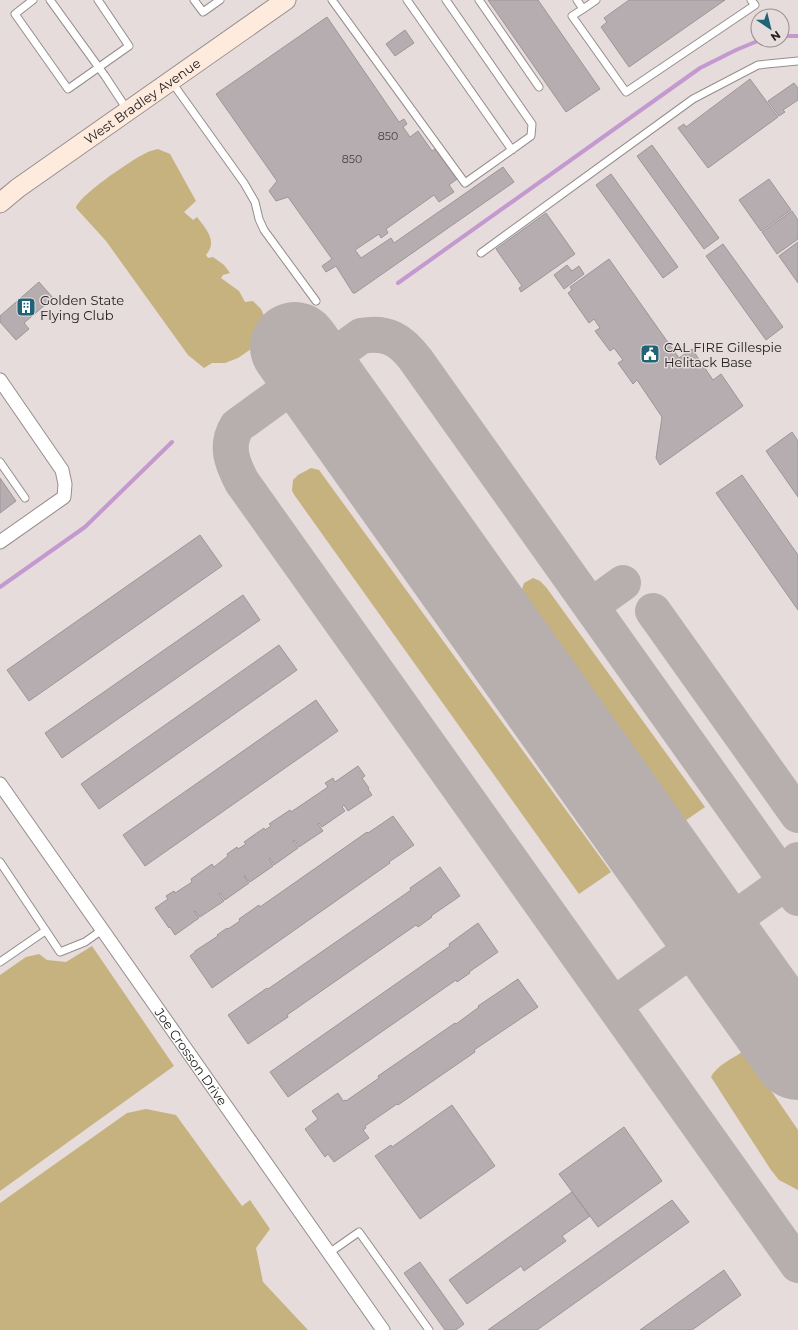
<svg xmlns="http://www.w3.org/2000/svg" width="798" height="1330" font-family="Montserrat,sans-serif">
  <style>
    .green { fill: #c6b27e }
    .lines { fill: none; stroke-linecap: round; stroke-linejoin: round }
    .stream { stroke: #c499cf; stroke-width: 4 }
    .taxiway { stroke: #b7afae; stroke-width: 36 }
    .runway { stroke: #b7afae; stroke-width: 90 }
    .building { fill: #b5adb0; stroke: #9d9699 }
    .lane-casing { stroke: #968e8d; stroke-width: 9 }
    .street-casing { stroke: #968e8d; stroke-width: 15 }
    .secondary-casing { stroke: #968e8d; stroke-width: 21 }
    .lane { stroke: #fff; stroke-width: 7 }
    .street { stroke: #fff; stroke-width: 13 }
    .secondary { stroke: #feebdd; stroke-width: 19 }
    .labels { text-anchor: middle; stroke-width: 3; stroke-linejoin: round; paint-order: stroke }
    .number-label { font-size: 11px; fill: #484445 }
    .street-label { font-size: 13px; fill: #242121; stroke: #e5dcdb }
    .poi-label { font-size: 13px; fill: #242121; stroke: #e5dcdb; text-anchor: start }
  </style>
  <rect width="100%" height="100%" fill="#e5dcdb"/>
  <path class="green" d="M158,149L170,154L196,201L184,212L193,220L197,217C206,229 218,241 206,255L208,258L213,257L224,265L230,273L223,275L221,278L239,291L245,302L253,301L261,309L269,327L274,333L238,358L225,363H212L204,368L188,355L106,241L76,208C78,196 133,159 146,153C149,151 154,150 158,149Z
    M311,468L319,470L611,872L579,894L295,496L292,491L293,480L298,475Z
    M533,578L540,581L546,587L705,807L682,823L526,600L522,589L524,583Z
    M92,946L174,1066L0,1191V975L26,957L39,954L47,960L66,962Z
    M742,1052L751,1061L798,1130V1190L779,1180L771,1170L711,1077C716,1066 732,1059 742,1052Z
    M146,1109L176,1115L242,1206L250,1200L270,1229L256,1248L263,1282L308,1330H0V1203L127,1113Z"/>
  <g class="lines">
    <path class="stream" d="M782,36H798
      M398,283L700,68L736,50L760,40
      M0,587L85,527L172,442"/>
    <path class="taxiway" d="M591,606L623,583
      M653,611L798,815
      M798,898L416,360C401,340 387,331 361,336L237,426C225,446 232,463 242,482L798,1265
      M614,1005L786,882L798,860"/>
    <path class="runway" d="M295,347L798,1055"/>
  </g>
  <path class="building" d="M488,0H538L600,89L566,112Z
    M629,0H725L629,67L601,27L607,22L604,18Z
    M327,17L399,122L404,119L407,124L403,127L410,137L418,131L432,151L435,149L457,179L449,185L454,192L439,202L434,195L386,229L388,233L381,238L379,234L355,250L361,258L391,238L394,243L503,167L514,182L355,293H353L336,266L326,272L322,266L332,259L288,197L276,201L269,191L277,181L216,94Z
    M405,30L414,43L395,56L386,44Z
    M750,79L778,117L708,168L678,128L684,124L686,127Z
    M794,83L798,88V100L783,110L785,112L779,116L768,101Z
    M652,145L719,238L704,249L637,156Z
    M611,174L678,267L663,278L596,185Z
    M769,179L791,210L761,231L739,200Z
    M792,211L798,220V239L777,254L762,232Z
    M546,213L575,254L521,292L519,288L522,286L496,249Z
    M798,242V283L779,256Z
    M723,244L783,327L766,340L706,256Z
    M609,259L679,358L692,349L713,380L721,374L743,406L660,465L656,458L662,417L637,380L633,384L618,363L623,360L614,348L610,351L595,331L600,328L594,319L589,323L568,293L572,290L570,287Z
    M567,265L572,271L579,266L584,274L564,289L554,275Z
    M39,282L53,298L24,323L29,329L16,340L0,322V316Z
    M792,432L798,441V497L766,451Z
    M742,475L798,555V610L716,493Z
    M0,478L16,501L0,513Z
    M200,535L222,566L29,701L7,670Z
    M243,595L260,620L62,758L45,733Z
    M279,645L297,670L99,809L81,784Z
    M316,700L338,731L145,866L123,835Z
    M358,766L365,776L362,778L369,788L368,789L372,795L348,811L344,805L342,807L345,811L322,827L319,823L318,824L323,831L299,847L294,840L293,841L298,848L274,865L270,858L269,859L273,866L250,882L245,876H244L249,883L225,900L220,893L219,894L224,901L200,917L195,911H194L199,918L175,935L170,927L169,928L155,908L168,899L166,896L174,891L175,893L192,882L191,879L212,864L214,867L228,856L227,854L237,847L238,849L246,844L244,842L264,828L265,830L271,826L269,824L290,810L291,812L328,787L325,783L333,778L335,782Z
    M393,816L414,845L389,862L390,863L212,988L190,956L195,952V951L218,936L217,935L227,928L228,929L240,921L239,919L259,905L260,907L367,832L368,833Z
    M440,867L460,896L431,916L432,917L418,927L416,925L287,1015L288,1017L248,1044L228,1015L267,988L268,989L411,890L410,888Z
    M478,923L498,952L469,972L470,973L457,982L456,980L288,1097L270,1072L450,946L449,944Z
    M518,979L538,1007L474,1050L475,1052L398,1105L397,1104L365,1126L366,1128L363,1130L369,1138L334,1162L328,1154L325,1157L305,1129L318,1119L312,1111L338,1093L343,1101L346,1100V1101L379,1078L378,1076L455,1023L456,1024L479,1007L478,1006Z
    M452,1105L495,1166L420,1219L375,1156L391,1145L392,1147Z
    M624,1127L662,1181L598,1227L559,1174Z
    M572,1192L590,1216L562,1236L566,1241L524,1271L521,1266L467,1304L449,1280Z
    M672,1200L689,1222L537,1330H488Z
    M420,1262L464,1324L456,1330H445L404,1273Z
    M724,1270L741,1295L692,1330H640Z"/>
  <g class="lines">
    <g class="lane-casing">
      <path id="lane" d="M33,0L15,14L68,89L129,46L98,0
        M50,0L105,76L128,111
        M194,0L203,12L220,0
        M332,0L465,183L531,136L532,124L446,0
        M407,0L512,150
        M479,0L539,87
        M577,0L583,9L596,0
        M583,9L572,16L626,92L755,5L751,0
        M171,81L244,183L255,202L259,219L264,230L316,301
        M481,253L693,99L758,65L798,61
        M0,462L25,498
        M0,862L60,952L85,942L102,930
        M0,962L45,931
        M329,1253L359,1232L429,1330"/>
    </g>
    <g class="street-casing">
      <g id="street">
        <path d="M0,380L62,470L65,484L64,497L0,542"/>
        <path id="s1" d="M0,784L383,1330"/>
      </g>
    </g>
    <g class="secondary-casing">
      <g id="secondary">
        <path id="s2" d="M0,203L18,188L286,0"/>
      </g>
    </g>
    <use href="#lane" class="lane"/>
    <use href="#street" class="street"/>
    <use href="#secondary" class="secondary"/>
  </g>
  <defs>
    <g id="building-square" transform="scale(1)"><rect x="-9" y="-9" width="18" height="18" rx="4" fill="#206276" stroke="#e5dcdb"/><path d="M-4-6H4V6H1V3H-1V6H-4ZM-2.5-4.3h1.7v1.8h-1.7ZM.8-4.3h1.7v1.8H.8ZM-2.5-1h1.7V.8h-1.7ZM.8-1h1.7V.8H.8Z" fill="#fff"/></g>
    <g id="civic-square" transform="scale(1)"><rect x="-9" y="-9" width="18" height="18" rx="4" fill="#206276" stroke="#e5dcdb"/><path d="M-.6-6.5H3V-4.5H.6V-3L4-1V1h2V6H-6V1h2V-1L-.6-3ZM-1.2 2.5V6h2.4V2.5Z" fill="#fff"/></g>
  </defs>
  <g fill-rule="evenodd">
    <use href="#building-square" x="26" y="307"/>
    <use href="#civic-square" x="650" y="354"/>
  </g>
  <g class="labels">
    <g class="number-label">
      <text x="388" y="140">850</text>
      <text x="352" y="163">850</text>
    </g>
    <g class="street-label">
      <text dy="5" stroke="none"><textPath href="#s2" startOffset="175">West Bradley Avenue</textPath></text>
      <text dy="5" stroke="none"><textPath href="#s1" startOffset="333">Joe Crosson Drive</textPath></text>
    </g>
    <g class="poi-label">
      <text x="40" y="305">Golden State<tspan x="40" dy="15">Flying Club</tspan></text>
      <text x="664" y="352">CAL FIRE Gillespie<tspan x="664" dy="15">Helitack Base</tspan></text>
    </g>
  </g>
  <g transform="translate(770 28) rotate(145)"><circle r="19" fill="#e5dcdb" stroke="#989191"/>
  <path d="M0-3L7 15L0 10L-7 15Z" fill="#206276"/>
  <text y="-6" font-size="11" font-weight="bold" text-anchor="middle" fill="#242121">N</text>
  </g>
</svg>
